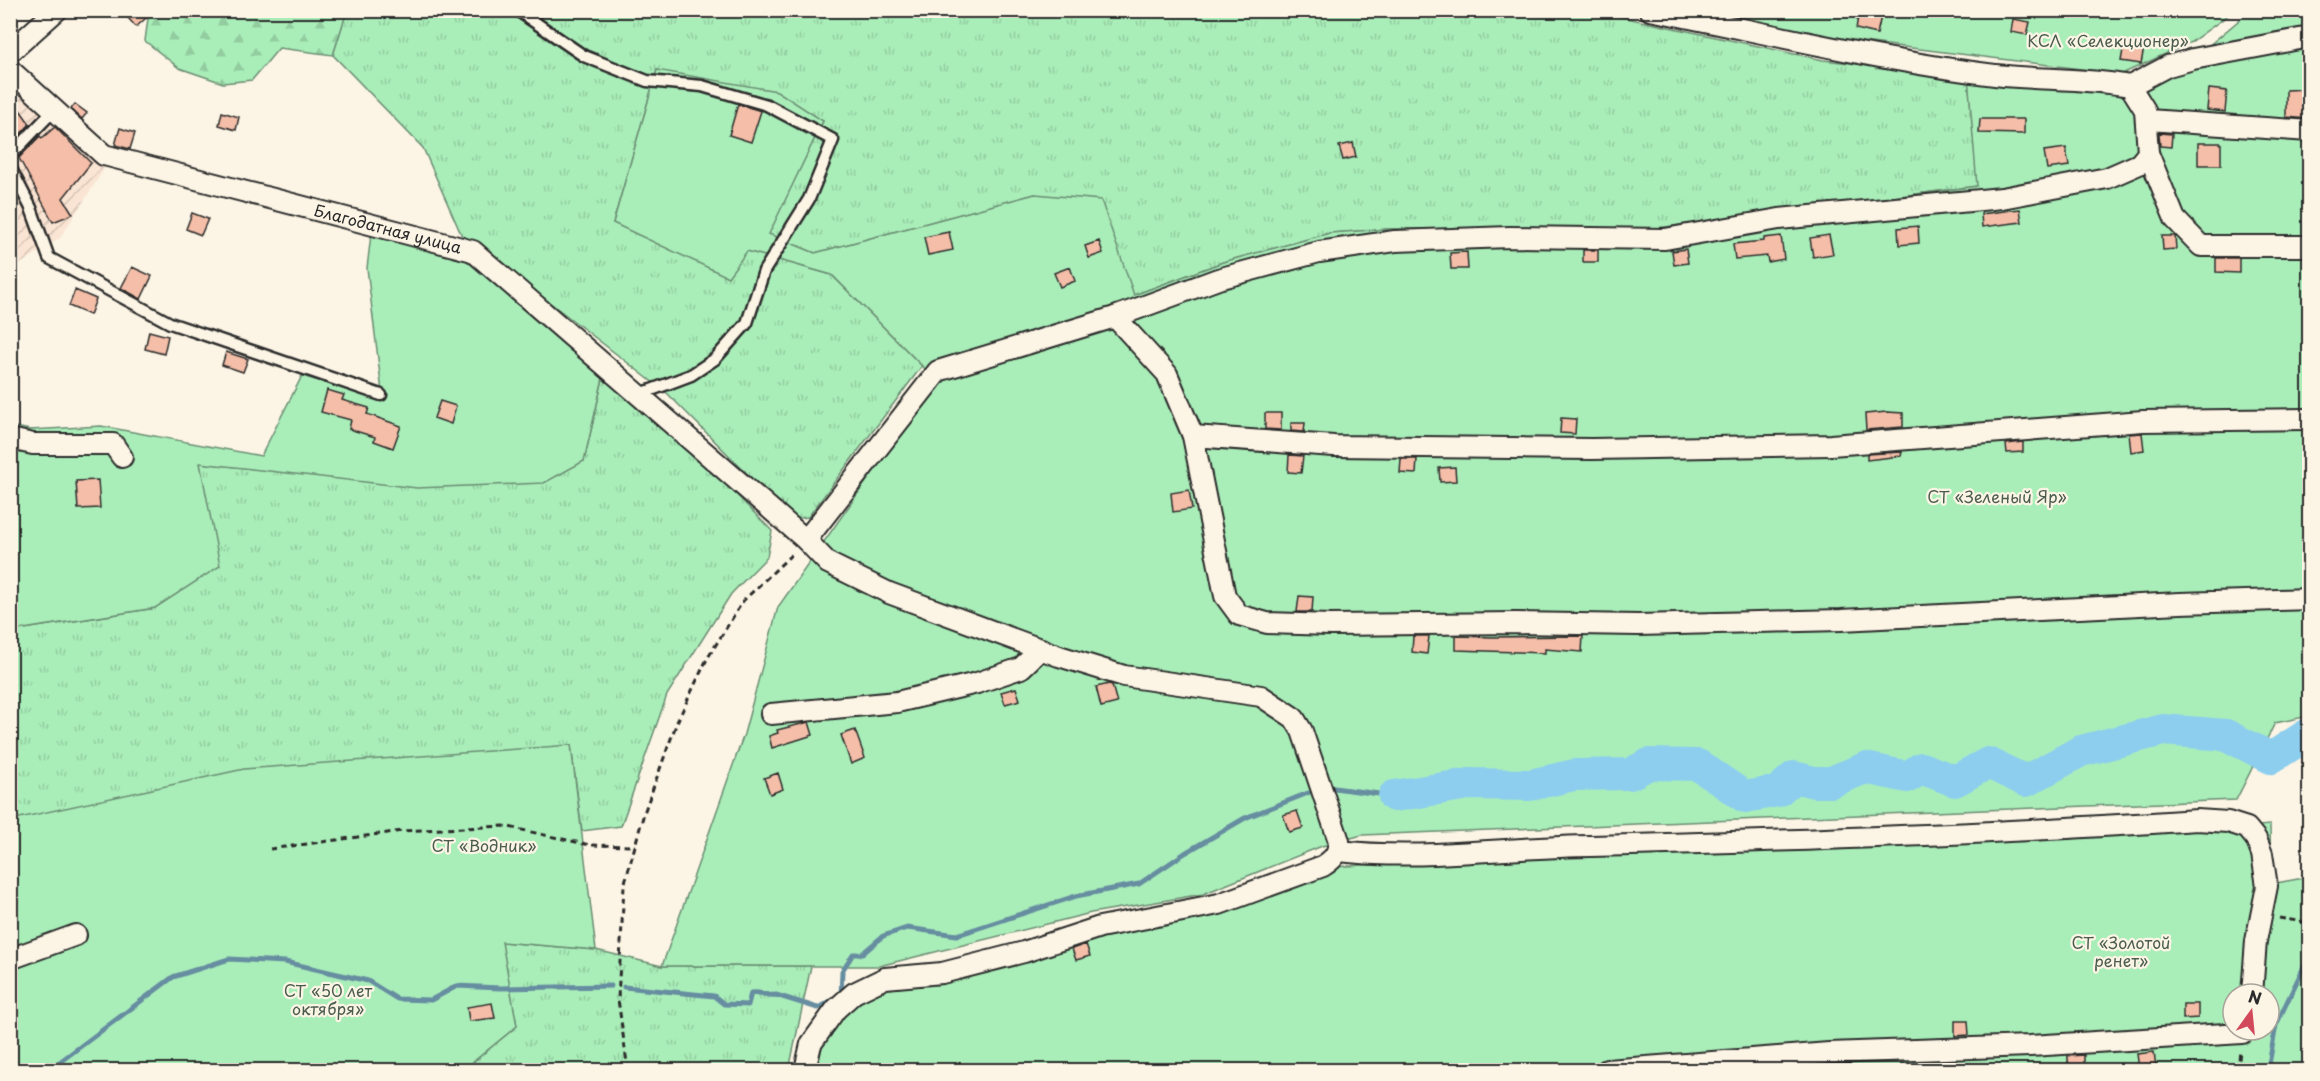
<svg xmlns="http://www.w3.org/2000/svg" width="2320" height="1081" font-family="'Playpen Sans',sans-serif">
  <style>
    .industrial { fill: url(#industrial-furrows) }
    .grass { fill: url(#grass-tufts); stroke: #6a8c72; stroke-width: 1.5 }
    .forest { fill: url(#forest-firs); stroke: #6a8c72; stroke-width: 1.5 }
    .garden { fill: #a9eeb9; stroke: #6a8c72; stroke-width: 1.5; fill-rule: evenodd }
    .lines { fill: none; stroke-linecap: round; stroke-linejoin: round }
    .stream { stroke: #668da0; stroke-width: 5 }
    .river { stroke: #8dceee; stroke-width: 32 }
    .building { fill: #f4bea8; stroke: #2b2b2b; stroke-width: 1.5 }
    .service-casing { stroke: #2b2b2b; stroke-width: 15 }
    .minor-casing { stroke: #2b2b2b; stroke-width: 24 }
    .path { stroke: #2b2b2b; stroke-width: 3; stroke-dasharray: 6 4.5; stroke-linecap: butt }
    .service { stroke: #fcf5e5; stroke-width: 10 }
    .minor { stroke: #fcf5e5; stroke-width: 20 }
    .labels { text-anchor: middle; stroke-width: 4.5; stroke-linejoin: round; paint-order: stroke }
    .park-label { font-size: 16px; fill: #4a5c4e; stroke: #fcf5e5 }
    .street-label { font-size: 16px; fill: #2b2b2b; stroke: #fcf5e5 }
  </style>
  <defs>
    <pattern id="industrial-furrows" width="10" height="10" patternUnits="userSpaceOnUse" patternTransform="scale(1.5)"><rect width="10" height="10" fill="#fae4d3"/><path d="M-1 1l2-2M0 10L10 0M9 11l2-2" fill="none" stroke="#d6c4b5"/></pattern>
    <pattern id="grass-tufts" width="24" height="20" patternUnits="userSpaceOnUse" patternTransform="scale(1.5)"><rect width="24" height="20" fill="#a9eeb9"/><path d="M3 7l-1-3M5 7V3M7 7l1-3M15 17l-1-3M17 17v-4M19 17l1-3" fill="none" stroke="#92cc9f"/></pattern>
    <pattern id="forest-firs" width="22" height="20" patternUnits="userSpaceOnUse" patternTransform="scale(1.5)"><rect width="22" height="20" fill="#a9eeb9"/><path d="M5 1l3.5 6h-7zM16 11l3.5 6h-7z" fill="#92cc9f"/></pattern>
  </defs>
  <rect width="100%" height="100%" fill="#fcf5e5"/>
  <filter id="ink" filterUnits="userSpaceOnUse"><feTurbulence type="fractalNoise" baseFrequency=".0167" numOctaves="2"/><feDisplacementMap in="SourceGraphic" scale="12" xChannelSelector="R" yChannelSelector="G"/><feConvolveMatrix kernelMatrix="1 2 1 2 8 2 1 2 1" color-interpolation-filters="sRGB"/></filter>
  <g filter="url(#ink)">
    <path class="industrial" d="M11,80L106,166L60,238L11,270Z"/>
    <path class="grass" d="M347,10H1536L1617,16L1823,60L1968,76L1978,186L1658,228L1388,229L1330,233L1223,262L1134,295L1035,194L815,253L768,234L823,121L657,70L613,223L747,251L832,275L922,366L808,517L792,519L668,394L461,234L423,148L333,55Z
      M603,378L724,482L772,531L767,557L731,594L667,695L621,826L582,831L571,745L11,820V631L155,608L200,463L256,469L584,461Z
      M501,942L596,950L662,966H811L789,1070H463L517,1026Z"/>
    <path class="forest" d="M149,11H347L333,55L279,48L252,80L223,83L179,68L145,41Z"/>
    <path class="garden" d="M1700,11H2234L2191,42L2122,74L1863,42Z
      M2250,11H2309V716L2275,723L2236,800L1362,835L1322,846L1203,894L1091,913L879,966H662L744,734L778,607L937,381L832,275L747,251L728,277L613,223L657,70L777,91L823,121L769,234L815,253L1035,194L1101,200L1134,295L1223,262L1330,233L1388,229L1658,228L1977,186L1968,76L2122,89L2201,52Z
      M371,235L467,261L603,378L584,461L544,483L417,488L200,463L220,566L155,608L11,631V426L30,430L101,426L261,456L302,376L383,400L367,268Z
      M571,745L596,950L502,942L517,1026L463,1070H11L10,820L244,769Z
      M2270,825L2271,884L2309,877V1070H817L824,1037L846,1012L878,990L942,983L1056,947L1211,913L1332,867L1533,854L2221,829ZM2233,994H2269V1030H2233Z"/>
    <g class="lines">
      <path class="stream" d="M1327,787L1394,796
        M624,987L714,996L724,1004L748,1005L751,993C761,991 767,997 776,995L818,1008L841,995L842,971L853,954H862L883,936L907,928L957,935L1076,896L1139,884L1185,853L1245,818L1308,793
        M49,1070L173,977L229,959L285,962L368,981L397,999L431,1000L457,986L500,988L611,986
        M2268,1070L2276,1025L2310,954"/>
      <path class="river" d="M1394,796L1469,784L1530,785L1574,775L1630,774L1649,764L1698,765L1745,797L1778,791L1794,777L1814,782H1831L1865,768L1908,777L1921,768L1955,781L1988,763L2026,781L2081,751L2163,730L2226,735L2271,758L2310,733"/>
    </g>
    <path class="building" d="M121,10H155L136,27Z
      M1859,11L1881,16L1877,34L1856,29Z
      M2013,19L2030,22L2027,35L2011,32Z
      M2124,44L2144,47L2141,64L2121,61Z
      M2209,89L2227,91L2225,112L2207,110Z
      M2308,89V119L2286,117V90Z
      M75,104L87,113L82,119L71,109Z
      M738,104L761,111L751,142L729,135Z
      M20,110L30,124L11,144L10,118Z
      M222,112L239,117L236,130L219,125Z
      M1980,119H2024V134L1979,133Z
      M55,127L91,163L63,198L73,214L53,222L19,158L40,136L42,138Z
      M120,128L135,133L130,149L115,145Z
      M2159,133L2172,134L2171,147L2160,146Z
      M1353,143L1356,157L1343,160L1339,146Z
      M2198,143H2221V165H2198Z
      M2066,148L2069,166L2047,169L2044,151Z
      M2020,209L2022,222L1982,227L1981,214Z
      M192,213L208,219L201,235L186,229Z
      M1918,226L1919,243L1899,245L1898,228Z
      M949,232L953,250L928,255L924,237Z
      M1829,235L1833,254L1813,257L1810,238Z
      M1781,236L1784,259L1768,262L1767,256L1735,259L1733,244L1764,241V238Z
      M2162,236H2175L2176,249L2163,250Z
      M1099,241L1103,253L1089,258L1085,246Z
      M1686,249L1688,263L1674,265L1672,251Z
      M1583,250H1598V262H1583Z
      M1467,252L1468,269H1451L1450,253Z
      M2216,258H2239V273L2216,272Z
      M132,267L152,276L141,299L121,288Z
      M1070,267L1075,281L1060,287L1054,273Z
      M75,290L96,299L90,315L69,306Z
      M149,331L168,336L164,354L145,349Z
      M226,352L248,359L243,372L222,365Z
      M327,390L344,395L342,400L369,408L367,414L401,426L393,448L374,441L375,437L349,429L351,420L321,412Z
      M440,401L456,406L451,424L434,418Z
      M1887,412L1903,413V427L1866,430L1865,414Z
      M1265,413H1281V430L1265,429Z
      M1561,418L1576,419L1575,434L1560,433Z
      M1291,423H1305L1304,432L1291,431Z
      M2142,433L2144,450L2131,452L2129,434Z
      M2023,442V452L2007,453L2006,444Z
      M1902,452L1901,456L1867,460V454Z
      M1289,455L1303,456L1301,473L1288,472Z
      M1401,459H1417L1416,474L1400,473Z
      M1455,467L1456,481L1440,482L1439,468Z
      M98,480L100,508L78,509L76,481Z
      M1189,490L1192,509L1173,512L1171,493Z
      M1299,596L1313,597L1312,612H1297Z
      M1413,636H1429L1427,654L1412,652Z
      M1456,636L1493,637L1583,636L1582,652L1545,649V653L1456,650Z
      M1109,684L1112,685L1117,703L1101,707L1096,687Z
      M1016,688L1020,700L1005,704L1001,692Z
      M809,722L813,735L772,748L769,736L778,733L777,730Z
      M855,730L865,758L851,764L841,735Z
      M778,773L783,789L770,794L764,778Z
      M1297,811L1303,828L1289,832L1283,815Z
      M1086,944L1090,956L1076,960L1072,949Z
      M492,1003L495,1018L469,1021L467,1007Z
      M2183,1004H2198V1018L2183,1019Z
      M1955,1021H1968L1969,1035L1955,1036Z
      M2154,1052L2156,1067L2139,1069L2137,1054Z
      M2084,1055V1067L2068,1068V1056Z"/>
    <g class="lines">
      <g class="service-casing">
        <path id="service" d="M517,10L584,56L647,81L702,86L767,105L833,140L809,199L764,271L747,323L715,359L691,375L638,395
          M10,156L53,111
          M10,167L31,208L49,258L170,323L381,395"/>
      </g>
      <g class="minor-casing">
        <g id="minor">
          <path d="M10,52L57,10"/>
          <path id="s1" d="M10,70L104,155L473,251L806,540L828,563L889,593L1059,656L1124,676L1261,696L1294,718L1302,731L1339,841C1338,854 1334,859 1323,866L1219,904L1100,927L1024,952L942,973L885,978L854,993L836,1009L811,1044L805,1070"/>
          <path d="M2130,86L2168,66L2193,59L2310,37"/>
          <path d="M2148,120L2310,131"/>
          <path d="M2148,153L2175,219L2201,246H2310"/>
          <path d="M1115,317L1167,374L1193,436L1225,596L1239,615L1267,623L1331,625L1515,623L1638,625L1841,620L2180,603L2310,599"/>
          <path d="M1193,436L1334,446L1592,449L1831,445L2143,421L2310,419"/>
          <path d="M10,439L33,444H113L122,457"/>
          <path d="M806,540L938,371L1115,317L1218,279L1319,252L1395,241L1510,237L1665,239L1779,219L2002,198L2107,178L2139,164L2148,153L2145,110L2130,86C2085,78 2040,80 1995,75C1880,61 1763,32 1650,10"/>
          <path d="M771,714L897,702L977,683L1021,668L1041,649"/>
          <path d="M1339,851C1423,861 1506,847 1591,846C1793,841 1995,834 2197,820L2228,822L2247,828L2256,839L2262,854L2267,886L2256,941L2252,994"/>
          <path d="M10,959L76,935"/>
          <path d="M1607,1070L1829,1053L2030,1046L2242,1033L2243,1030"/>
        </g>
      </g>
      <path class="path" d="M270,849L402,831L504,826L590,845L635,846
        M2279,918L2310,923
        M628,1070L618,999L624,886L644,813L677,722L707,659L743,601L793,553
        M2238,1070L2240,1050"/>
      <use href="#service" class="service"/>
      <use href="#minor" class="minor"/>
    </g>
  </g>
  <g class="labels">
    <g class="park-label">
      <text x="2108" y="47">КСЛ «Селекционер»</text>
      <text x="1997" y="503">СТ «Зеленый Яр»</text>
      <text x="484" y="852">СТ «Водник»</text>
      <text x="2121" y="949">СТ «Золотой<tspan x="2121" dy="18">ренет»</tspan></text>
      <text x="328" y="997">СТ «50 лет<tspan x="328" dy="18">октября»</tspan></text>
    </g>
    <g class="street-label">
      <text dy="6" stroke="none"><textPath href="#s1" startOffset="420">Благодатная улица</textPath></text>
    </g>
  </g>
  <rect width="2320" height="1081" fill="none" stroke="#fcf5e5" stroke-width="36"/>
  <rect x="18" y="18" width="2284" height="1045" fill="none" stroke="#2b2b2b" stroke-width="2" filter="url(#ink)"/>
  <g transform="translate(2251 1012) rotate(15)"><circle r="28" fill="#fcf5e5" stroke="#a8a49b" stroke-width="1.5"/>
  <path d="M0-4.5L10 22L0 15L-10 22Z" fill="#d1495b"/>
  <text y="-9" font-size="16" font-weight="bold" text-anchor="middle" fill="#2b2b2b">N</text>
  </g>
</svg>
